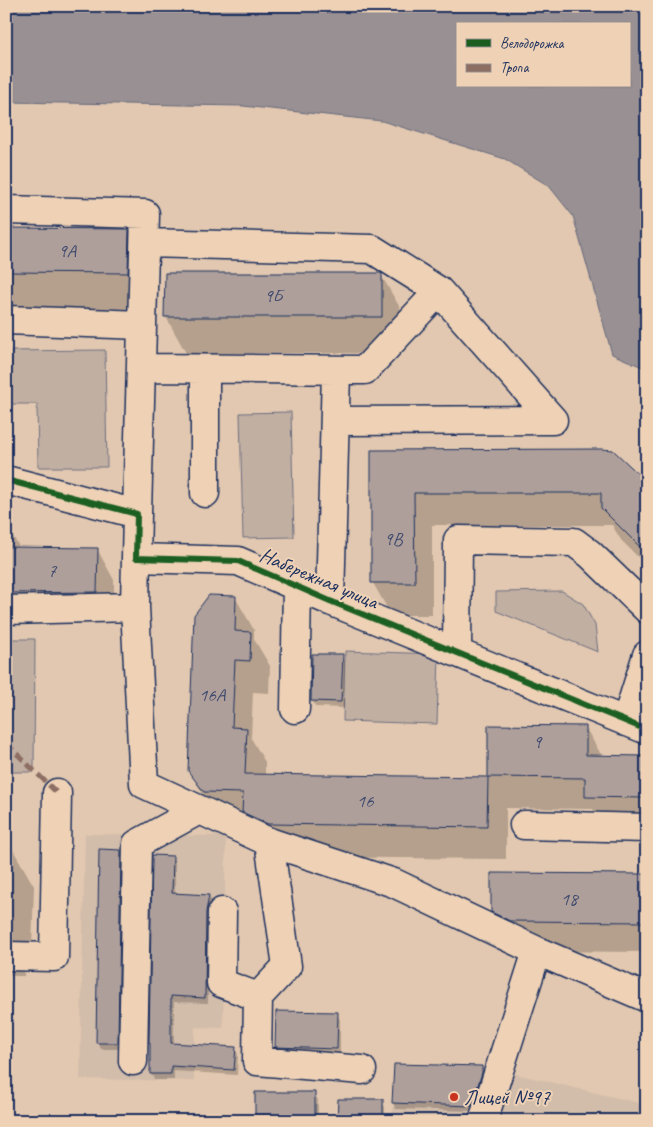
<svg xmlns="http://www.w3.org/2000/svg" width="653" height="1127" font-family="Caveat,sans-serif">
  <style>
    .built { fill: #d2bcaa }
    .green { fill: #c1afa2; stroke: #6e6f80 }
    .water { fill: #989092; stroke: #66697d; fill-rule: evenodd }
    .shadow { fill: #0003 }
    .building { fill: #ae9f9b; stroke: #1b2f5e }
    .lines { fill: none; stroke-linecap: round; stroke-linejoin: round }
    .minor-casing { stroke: #1b2f5e; stroke-width: 31 }
    .minor { stroke: #efd2b5; stroke-width: 28 }
    .quiet { stroke: #8d6e63; stroke-width: 5; stroke-dasharray: 10 5; stroke-linecap: butt }
    .cycleway-casing { stroke: #efd2b5; stroke-width: 9 }
    .cycleway { stroke: #1b5e20; stroke-width: 6 }
    .poi-dot { fill: #c8321e; stroke: #efd2b5; stroke-width: 2 }
    .labels { text-anchor: middle; stroke-width: 4; stroke-linejoin: round; paint-order: stroke }
    .number-label { font-size: 19px; fill: #404b6d }
    .street-label { font-size: 21px; fill: #1b2f5e; stroke: #efd2b5 }
    .poi-label { font-size: 21px; fill: #1b2f5e; stroke: #efd2b5; text-anchor: start }
  </style>
  <rect width="100%" height="100%" fill="#e2c8b0"/>
  <filter id="ink" filterUnits="userSpaceOnUse"><feTurbulence type="fractalNoise" baseFrequency=".02" numOctaves="2"/><feDisplacementMap in="SourceGraphic" scale="10" xChannelSelector="R" yChannelSelector="G"/><feConvolveMatrix kernelMatrix="1 2 1 2 8 2 1 2 1" color-interpolation-filters="sRGB"/></filter>
  <g filter="url(#ink)">
    <path class="built" d="M85,834L226,836L223,1028L195,1027L194,1081L80,1079Z
      M394,1064L482,1066L647,1105V1121H393Z"/>
    <path class="green" d="M105,350L107,467H38L37,404H6V351Z
      M291,412L294,537L243,538L240,413Z
      M562,591L583,604L595,625L598,652L496,611V592Z
      M6,639H35L34,772H6Z
      M345,651L439,654L437,724L343,721Z"/>
    <path class="water" d="M6,6H647V369L612,354L573,216L549,186L505,159L382,121L243,106L6,102ZM457,24H629V86H457Z"/>
    <path class="shadow" d="M6,229L128,230L149,266L148,309L6,307Z
      M381,275L402,311V353H186L166,317Z
      M372,451L647,483V566L621,540L612,525H432V615H391L373,583Z
      M6,525L20,548L97,549L114,580V622L20,623L6,599Z
      M235,597L254,630V639L270,666L269,693L253,692L251,738L265,762V775L489,778L490,726L585,727L602,756L643,757L647,763V829L604,828L593,809L505,808L506,811V859L288,857L209,804L189,771Z
      M342,656L345,662L344,708L316,707L312,701Z
      M6,850H13L34,886L32,949H25L24,976H6Z
      M121,851L124,857L120,1049H101L98,1043Z
      M172,857L175,863V895L209,896L212,902L209,919L208,1003L174,1002V1044L235,1048L238,1054L237,1075L174,1071V1080H155L151,1074Z
      M647,876V952L529,951L510,942L492,911Z
      M337,1013L340,1020V1055L280,1053L276,1047Z
      M481,1068L485,1074L475,1111L396,1109L393,1103Z
      M314,1094L318,1100V1121L260,1120L256,1114Z
      M382,1101L385,1107V1121H338Z"/>
    <path class="building" d="M6,228L129,229L128,273L6,272Z
      M165,273H381L382,274V317H164Z
      M601,449L613,450L647,482V554L601,508V493H414L415,583H371V450Z
      M6,547L98,548L97,592L6,593Z
      M209,595L236,596L235,631L251,632L250,661L235,660L232,727L247,728L245,774L488,777L487,827L268,824L242,812L243,793L204,792L188,771L194,615Z
      M312,654H343L341,702L311,701Z
      M488,725L586,726V755L644,756L643,798L585,797V778L488,777Z
      M99,849L121,850L118,1043H96Z
      M152,855L173,856L172,893L209,895L206,912L205,998L171,996V1043L236,1047L234,1070L171,1066V1074H150V1043H149Z
      M491,873L647,874V922L510,921L491,912Z
      M276,1011L338,1012L337,1049L275,1047Z
      M394,1064L482,1066V1073L471,1106L392,1103Z
      M255,1092H315V1115H255Z
      M338,1099H383V1121H337Z"/>
    <g class="lines">
      <g class="minor-casing">
        <path id="minor" d="M6,210L145,214L137,514
          M145,243L372,249L439,291L553,420L335,421
          M6,320L142,325
          M141,368L365,370L439,291
          M6,480L137,514L136,558L238,561L330,601L647,730
          M205,493V369
          M136,558L135,607L144,784L269,842L394,883L537,951L647,998
          M330,601L336,371
          M6,610L135,607
          M457,652L458,540L574,542L590,554L647,609
          M295,709L297,587
          M626,722L647,655
          M524,825L647,828
          M269,842L287,966L258,997L257,1061L362,1070
          M222,912L221,983L258,997
          M6,956L54,957L57,793
          M133,1061L137,844L199,810
          M483,1121L537,951"/>
      </g>
      <use href="#minor" class="minor"/>
      <path class="quiet" d="M6,743L57,793"/>
      <g class="cycleway-casing">
        <path id="cycleway" d="M6,480L137,514L136,558L238,561L330,601L647,730"/>
      </g>
      <use href="#cycleway" class="cycleway"/>
    </g>
  </g>
  <circle class="poi-dot" cx="454" cy="1097" r="5"/>
  <g class="labels">
    <g class="number-label">
      <text x="67" y="257">9А</text>
      <text x="273" y="302">9Б</text>
      <text x="393" y="545">9В</text>
      <text x="52" y="577">7</text>
      <text x="212" y="701">16А</text>
      <text x="537" y="748">9</text>
      <text x="365" y="807">16</text>
      <text x="569" y="905">18</text>
    </g>
    <g class="street-label">
      <text transform="translate(319 578) rotate(23)" y="7">Набережная улица</text>
    </g>
    <g class="poi-label">
      <text x="464" y="1104">Лицей №97</text>
    </g>
  </g>
  <rect width="653" height="1127" fill="none" stroke="#efd2b5" stroke-width="25"/>
  <rect x="12" y="12" width="628" height="1102" fill="none" stroke="#1b2f5e" stroke-width="2" filter="url(#ink)"/>
  <rect x="456" y="22" width="175" height="65" fill="#efd2b5" stroke="#9a9192"/>
  <rect x="466" y="39" width="25" height="8" fill="#1b5e20" stroke="#9a9192"/>
  <text x="500" y="48" font-size="15" fill="#1b2f5e">Велодорожка</text>
  <rect x="466" y="64" width="25" height="8" fill="#8d6e63" stroke="#9a9192"/>
  <text x="500" y="72" font-size="15" fill="#1b2f5e">Тропа</text>
</svg>
